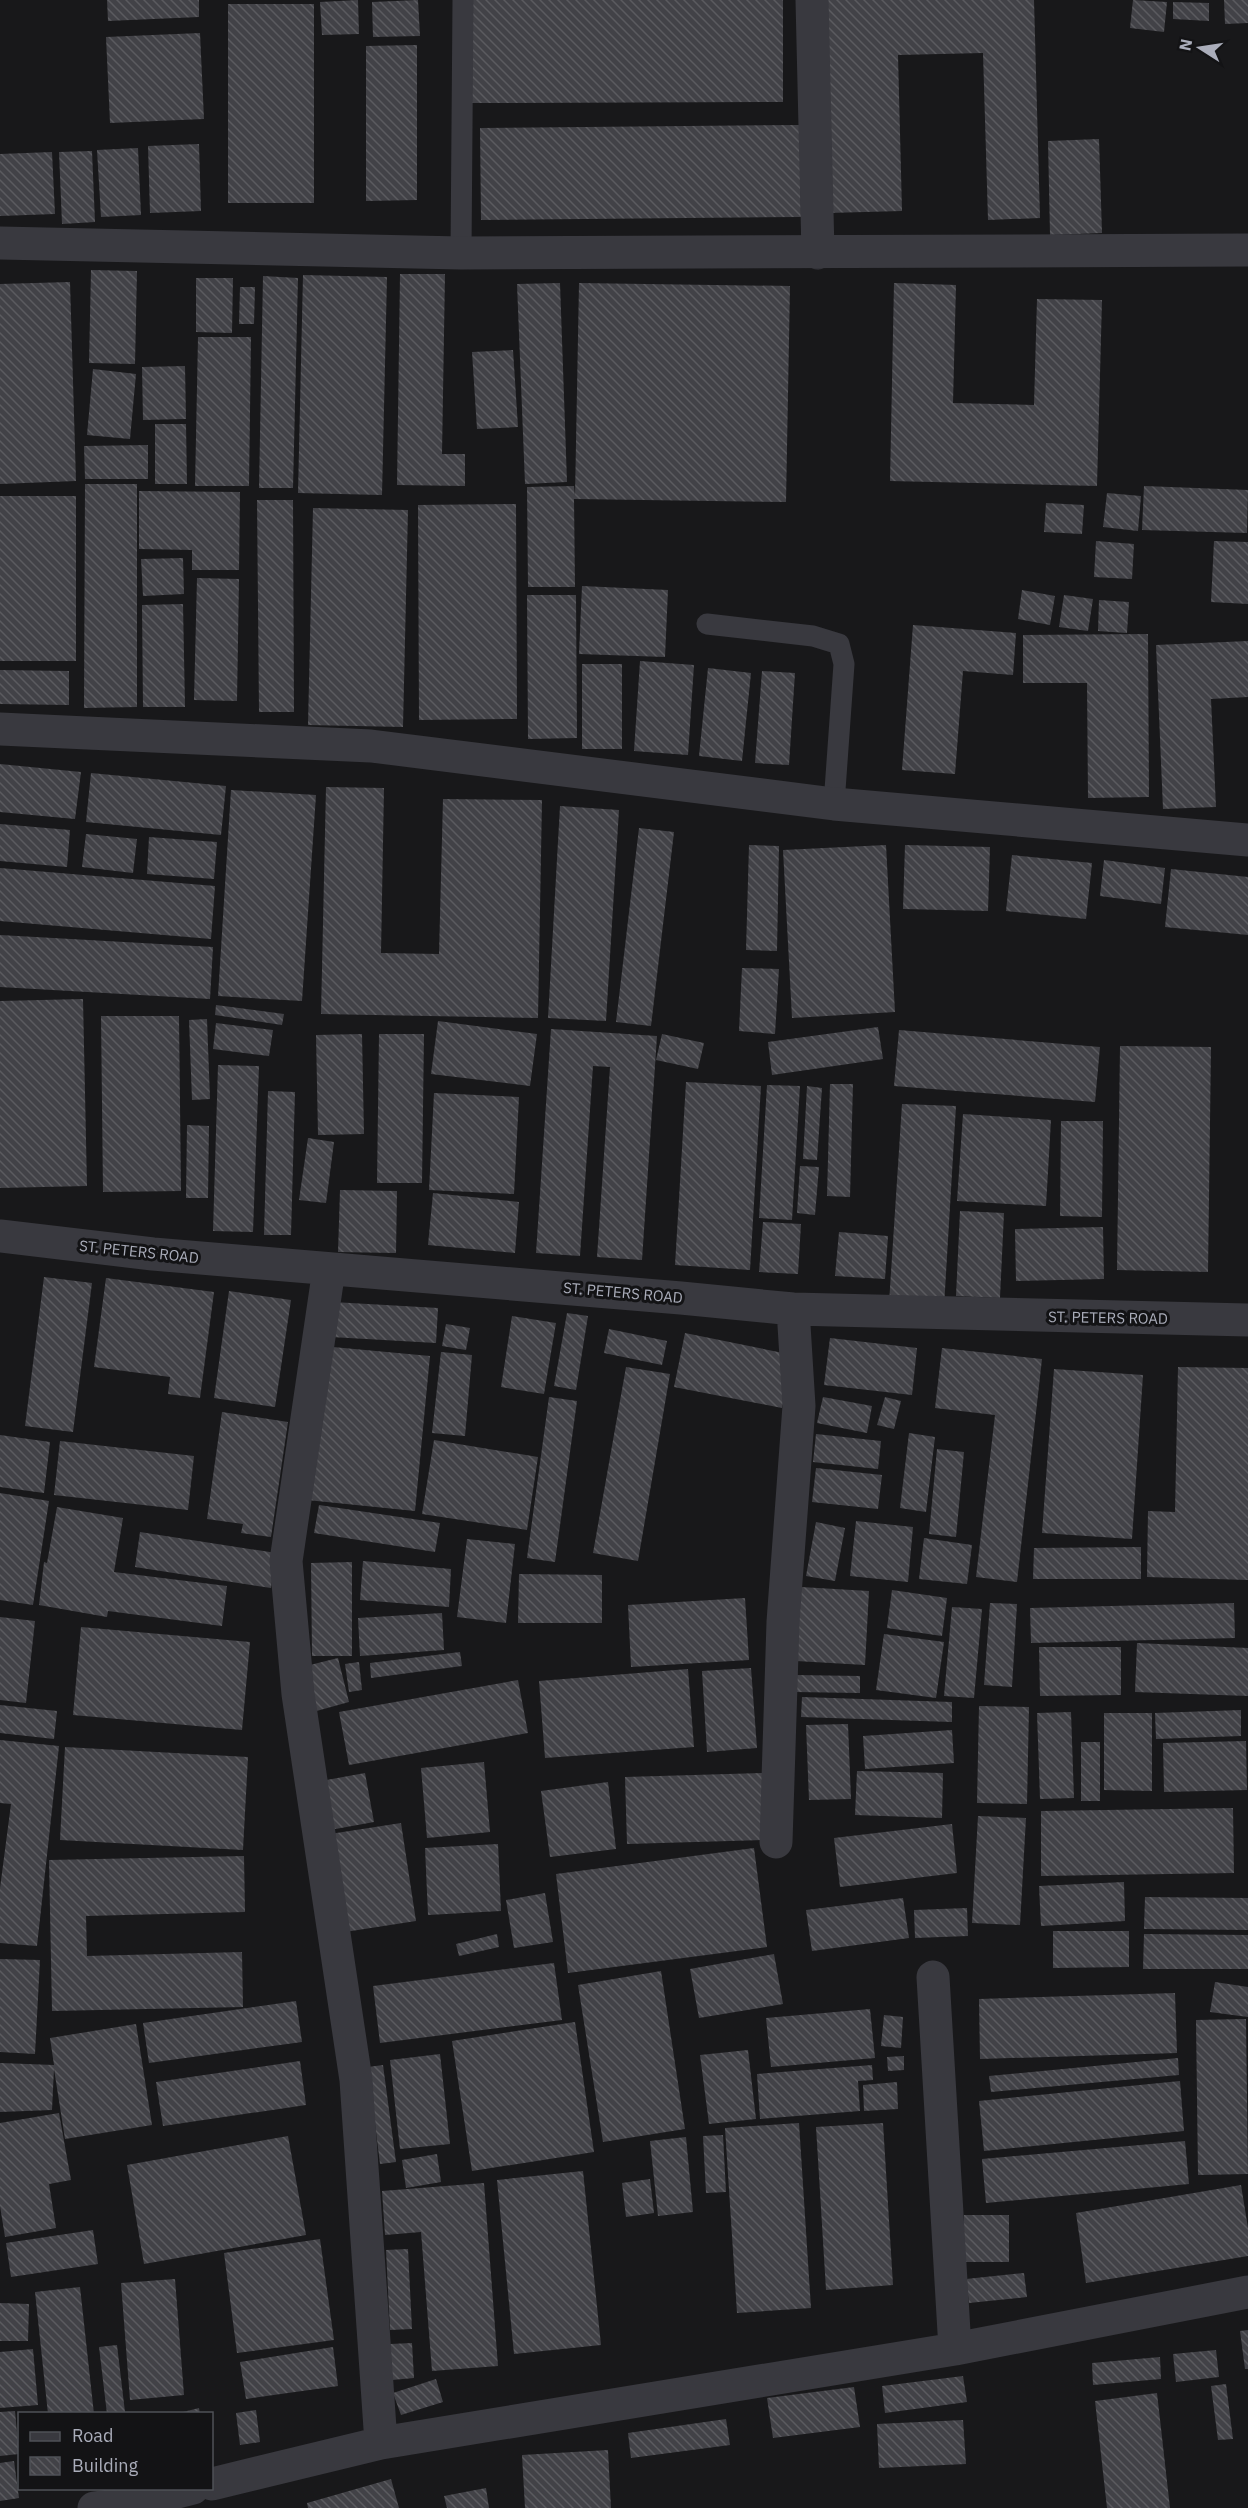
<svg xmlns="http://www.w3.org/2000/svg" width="1248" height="2508" font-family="'IBM Plex Sans',sans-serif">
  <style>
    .building { fill: url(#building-back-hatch) }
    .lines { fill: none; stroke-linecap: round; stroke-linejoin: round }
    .lane { stroke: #39393f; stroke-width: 21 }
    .street { stroke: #39393f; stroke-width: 33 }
    .labels { text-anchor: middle; stroke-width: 6; stroke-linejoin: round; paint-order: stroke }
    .street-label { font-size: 15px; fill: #aaadba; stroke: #131315 }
  </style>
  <defs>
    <pattern id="building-back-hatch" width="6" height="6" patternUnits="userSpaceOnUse" patternTransform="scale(1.5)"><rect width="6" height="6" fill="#424247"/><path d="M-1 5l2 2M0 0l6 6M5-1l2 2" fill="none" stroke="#5b5b5f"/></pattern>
  </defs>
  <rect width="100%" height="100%" fill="#18181a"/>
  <path class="building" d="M107,0H199V17L108,21Z
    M358,0L359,34L322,35L320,2Z
    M418,0L420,36L373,37L372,2Z
    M471,0H783V102L471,103Z
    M822,0H1034L1040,218L988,220L983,53L898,55L902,211L828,213Z
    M1133,0L1167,2L1164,32L1130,28Z
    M1224,0H1248V23L1225,24Z
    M1173,2L1209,3V21L1173,19Z
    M228,4H314V203H228Z
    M200,33L204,119L110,123L106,37Z
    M417,45V200L366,201V46Z
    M800,125L801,217L481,220L480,128Z
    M1099,139L1102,233L1050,235L1048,141Z
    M199,144L201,211L150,213L148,146Z
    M138,148L141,215L101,217L97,150Z
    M92,151L95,222L62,224L59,152Z
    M52,152L55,214L0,216V154Z
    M91,270L137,271L135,364L89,363Z
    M400,274H445L442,454H465V486L397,485Z
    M303,275L387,277L382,495L298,493Z
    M263,276L298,278L293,488H259Z
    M196,278H233L232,333L196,332Z
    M70,282L76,481L0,484V284Z
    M560,283L567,482L525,484L517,284Z
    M579,283L790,286L786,502L574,499L575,587H528L527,487L574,486L575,496Z
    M894,283L956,285L953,403L1034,405L1037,299L1102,300L1097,486L890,481Z
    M240,287H255L254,324H239Z
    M198,337H251L249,486H195Z
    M513,350L518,427L477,429L472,352Z
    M185,366L186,419L143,420L142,367Z
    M93,369L136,374L130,439L87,435Z
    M155,424H186L187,484H155Z
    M148,445V479H85L84,446Z
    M85,484H137V707L84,708Z
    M1144,486L1248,490L1247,533L1142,530Z
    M139,491L240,492L239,570H192V550L139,549Z
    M1107,493L1141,496L1138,531L1103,527Z
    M0,496H76V661H0Z
    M257,500H293L294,712H259Z
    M1046,503L1084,505L1082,534L1044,532Z
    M516,504L517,719L419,720L418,505Z
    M313,508L408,510L403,727L308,725Z
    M1096,541L1134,544L1132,579L1094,577Z
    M1214,541L1248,542V604L1211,602Z
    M183,558L184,594L143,596L141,559Z
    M197,578L239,579L237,701L194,700Z
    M582,586L668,590L665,657L579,654Z
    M1022,590L1055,596L1050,625L1018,619Z
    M527,595H576L577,738L528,739Z
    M1064,595L1093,599L1088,631L1059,627Z
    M1099,600L1129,602L1127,633L1098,631Z
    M183,604L185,707H143L142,605Z
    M913,625L1016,633L1013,675L963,671L955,774L902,770Z
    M1148,634L1149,797L1088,798L1087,683H1023V635Z
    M1248,641V697L1211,699L1216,807L1163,809L1156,645Z
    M640,661L694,665L688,755L634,751Z
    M582,664H622V749H582Z
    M708,668L751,673L742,761L699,756Z
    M0,670L69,671V705L0,704Z
    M762,671L795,673L789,765L755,763Z
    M0,764L81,772L75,819L0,812Z
    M91,773L226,786L221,835L86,822Z
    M326,787L384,788L381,953L439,954L443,799L542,800L538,1018L321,1014Z
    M231,790L316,795L302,1001L218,996Z
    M560,806L619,810L606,1021L548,1018Z
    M0,824L70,830L67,867L0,861Z
    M639,828L674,832L651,1026L616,1022Z
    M86,834L137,839L133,873L82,867Z
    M149,837L217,842L214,879L147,874Z
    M749,845L779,846L777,951L746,950Z
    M886,845L895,1012L792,1018L783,850Z
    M905,845L990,847L988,911L903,909Z
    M1012,855L1092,863L1086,919L1006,911Z
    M1104,860L1165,868L1161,904L1100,896Z
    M0,868L215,886L211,939L0,921Z
    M1171,869L1248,877V935L1165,927Z
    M0,935L213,947L210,999L0,987Z
    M742,968L779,969L775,1034L739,1031Z
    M83,999L87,1186L0,1188V1001Z
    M216,1005L284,1014L282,1025L215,1015Z
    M101,1016H179L181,1191L103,1192Z
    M207,1019L210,1099L192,1100L189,1020Z
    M438,1021L537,1034L530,1086L431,1074Z
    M216,1023L273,1030L269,1056L213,1049Z
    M878,1027L883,1059L772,1075L768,1042Z
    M551,1029L657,1036L642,1260L597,1257L610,1067L593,1066L580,1256L536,1253Z
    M899,1030L1100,1047L1095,1102L894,1086Z
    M362,1034L364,1134L318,1135L316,1035Z
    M379,1034H424L422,1183H377Z
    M662,1034L704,1043L698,1069L656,1060Z
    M1120,1046L1211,1047L1208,1272L1117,1270Z
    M218,1065L259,1066L253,1232L213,1231Z
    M686,1082L761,1086L750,1270L675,1265Z
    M830,1084H853L850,1197L827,1196Z
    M767,1085L800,1086L792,1220L759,1218Z
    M807,1086L822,1088L817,1160L803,1159Z
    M268,1091L295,1092L291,1235H264Z
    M434,1093L519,1097L514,1194L429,1190Z
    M902,1104L956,1106L944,1307L889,1303Z
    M963,1114L1051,1120L1046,1206L957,1201Z
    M1061,1121H1103L1102,1217L1060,1216Z
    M187,1125L209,1126L208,1198H186Z
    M308,1138L334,1142L326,1203L299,1200Z
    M800,1166L819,1167L815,1215L797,1213Z
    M340,1190L397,1191L396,1253L338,1252Z
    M433,1193L519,1202L515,1253L428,1245Z
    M960,1211L1004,1213L1000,1298L956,1296Z
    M763,1222L801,1224L798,1274L759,1272Z
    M1103,1227L1104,1279L1016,1281L1015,1229Z
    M839,1232L888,1236L885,1279L835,1276Z
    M44,1277L92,1283L73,1432L25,1426Z
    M106,1278L214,1292L200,1398L168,1394L170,1377L94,1367Z
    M229,1291L291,1300L275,1407L214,1398Z
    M333,1302L438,1308L436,1343L331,1337Z
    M567,1313L588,1316L576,1390L554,1386Z
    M512,1316L556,1323L544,1394L501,1387Z
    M446,1324L470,1328L466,1350L442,1346Z
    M609,1329L667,1341L662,1365L604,1353Z
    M685,1333L793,1355L782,1408L674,1387Z
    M830,1338L917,1348L912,1395L824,1385Z
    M322,1346L430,1356L415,1511L307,1500Z
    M942,1348L1042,1359L1017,1582L976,1577L995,1415L935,1408Z
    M441,1352L472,1355L465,1436L432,1433Z
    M626,1367L670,1374L638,1561L593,1553Z
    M1178,1367L1248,1368V1580L1147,1577L1148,1511L1175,1512Z
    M1054,1369L1143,1375L1132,1539L1042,1533Z
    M549,1397L577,1401L555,1562L527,1558Z
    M823,1397L872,1406L867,1433L817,1423Z
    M885,1397L901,1401L894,1429L877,1425Z
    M222,1412L288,1422L271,1537L241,1533L243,1524L207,1519Z
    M909,1433L935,1437L926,1512L900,1508Z
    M816,1434L881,1441L878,1469L813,1462Z
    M0,1435L50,1442L44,1493L0,1487Z
    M434,1440L538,1457L527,1530L422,1514Z
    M60,1441L194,1456L188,1510L54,1495Z
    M937,1449L964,1452L956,1537L929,1534Z
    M816,1468L882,1475L878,1509L812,1502Z
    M0,1493L49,1501L33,1605L0,1600Z
    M319,1505L440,1523L435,1552L314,1533Z
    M57,1507L123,1518L114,1572L227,1586L222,1626L108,1611L107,1617L39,1605L44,1562L47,1563Z
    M856,1521L913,1527L908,1582L850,1576Z
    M816,1522L845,1528L835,1581L806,1576Z
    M140,1532L276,1553L271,1588L135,1567Z
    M924,1538L972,1545L967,1584L919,1579Z
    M467,1539L515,1544L506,1623L457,1617Z
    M1141,1547V1579H1033L1034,1548Z
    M363,1561L451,1569L449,1607L360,1600Z
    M352,1562V1656H312L311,1563Z
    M519,1574L602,1575V1623H518Z
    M801,1587L869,1591L865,1665L796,1661Z
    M892,1590L947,1598L942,1636L887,1628Z
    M745,1598L749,1660L631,1667L628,1605Z
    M990,1603L1017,1604L1012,1687L984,1685Z
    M1234,1603L1235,1638L1031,1643L1030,1608Z
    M952,1607L982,1609L974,1698L944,1696Z
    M442,1613L444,1650L360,1656L358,1618Z
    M0,1617L35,1621L26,1703L0,1700Z
    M81,1627L250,1642L242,1730L73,1715Z
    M884,1634L944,1642L936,1698L876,1690Z
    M1137,1643L1248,1648V1696L1135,1692Z
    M1039,1647H1121V1695L1040,1696Z
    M460,1652L462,1666L371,1678L370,1663Z
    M338,1658L349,1702L313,1712L302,1667Z
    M359,1662L362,1690L349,1692L345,1664Z
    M751,1668L757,1748L707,1752L702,1671Z
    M688,1669L694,1747L545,1758L539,1681Z
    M795,1675L860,1676V1693L795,1692Z
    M518,1680L528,1733L349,1765L339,1712Z
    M802,1697L952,1702V1722L801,1717Z
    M0,1705L57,1711L54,1739L0,1733Z
    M979,1706L1029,1707L1027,1804L977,1803Z
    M1241,1710V1736L1156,1739L1155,1713Z
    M1071,1712L1074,1798L1040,1799L1037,1713Z
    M1104,1713H1152V1791L1104,1790Z
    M848,1724L851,1799L809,1800L806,1725Z
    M952,1730L954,1763L865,1769L863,1736Z
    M0,1740L59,1746L37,1946L0,1943V1888L11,1804L0,1803Z
    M1246,1741L1247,1790L1164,1792L1163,1743Z
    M1081,1742H1100V1801H1081Z
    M65,1747L248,1757L243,1850L60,1840Z
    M484,1762L490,1832L427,1838L421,1768Z
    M857,1771L943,1773L942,1818L855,1815Z
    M365,1773L374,1822L330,1830L321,1781Z
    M762,1773L764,1840L627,1844L625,1777Z
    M608,1782L616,1849L550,1857L541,1791Z
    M1233,1808L1234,1873L1041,1876V1811Z
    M978,1816L1026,1818L1020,1925L972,1923Z
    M401,1823L416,1921L345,1932L330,1834Z
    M952,1824L957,1873L840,1887L834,1838Z
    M498,1844L501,1911L428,1915L425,1848Z
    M754,1848L767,1947L568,1973L556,1874Z
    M244,1856L245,1912L86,1916L87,1956L242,1952L243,2007L52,2011L49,1860Z
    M1124,1882L1125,1921L1041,1926L1039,1886Z
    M545,1893L553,1942L514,1948L506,1900Z
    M1145,1897L1248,1898V1930L1144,1929Z
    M903,1898L909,1938L812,1951L806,1910Z
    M967,1908L968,1936L915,1938L914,1910Z
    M1053,1931H1129V1967L1053,1968Z
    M497,1934L499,1947L459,1956L456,1944Z
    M1144,1934L1248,1935V1969H1143Z
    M774,1954L783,2004L699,2018L690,1969Z
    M0,1959L40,1960L35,2054L0,2052Z
    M554,1963L562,2020L380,2043L373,1986Z
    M661,1971L685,2129L603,2142L578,1985Z
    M1215,1982L1248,1987V2017L1210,2012Z
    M1175,1993L1177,2053L980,2059L979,1999Z
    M296,2001L302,2042L149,2063L143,2023Z
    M870,2009L875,2058L771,2067L766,2018Z
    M884,2015L903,2017L901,2048L881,2046Z
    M1246,2019L1248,2174L1198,2175L1196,2020Z
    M575,2022L594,2152L472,2171L452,2041Z
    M136,2024L152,2125L65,2139L54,2069L52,2110L0,2112V2063L54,2065L50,2038Z
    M748,2050L756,2119L709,2124L700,2055Z
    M440,2054L450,2144L400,2149L390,2060Z
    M904,2056V2070L888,2071L887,2057Z
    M1178,2058L1179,2075L991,2092L989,2076Z
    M300,2061L306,2105L163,2126L156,2082Z
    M383,2065L396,2162L380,2164L368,2067Z
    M872,2065L873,2080L858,2081L860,2111L760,2119L757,2074Z
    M1180,2081L1184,2131L984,2151L979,2101Z
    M897,2082L898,2109L864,2111L863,2085Z
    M59,2113L71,2180L49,2184L56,2228L5,2237L0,2206V2123Z
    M799,2123L811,2308L737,2313L725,2128Z
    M883,2123L893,2285L826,2290L816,2127Z
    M723,2135L726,2192L706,2193L703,2136Z
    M288,2136L306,2235L144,2264L127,2165Z
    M686,2137L693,2212L658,2216L650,2141Z
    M1185,2141L1189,2184L986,2203L982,2159Z
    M437,2154L441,2182L406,2188L402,2160Z
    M583,2171L601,2345L514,2354L497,2180Z
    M650,2179L654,2213L626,2217L622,2183Z
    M484,2183L498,2366L432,2371L421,2232L385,2235L382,2191Z
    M1241,2185L1248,2228V2256L1086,2283L1076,2213Z
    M964,2215H1009V2262H964Z
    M93,2230L98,2264L11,2277L6,2243Z
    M320,2239L334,2340L237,2353L224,2253Z
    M408,2249L412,2329L390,2330L386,2250Z
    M1024,2273L1027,2297L969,2303L966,2279Z
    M175,2279L184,2395L130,2400L121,2283Z
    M80,2287L94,2414H48L35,2292Z
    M0,2303L29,2304L28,2341H0Z
    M1248,2330V2369H1245L1240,2331Z
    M412,2343L414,2378L392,2380L390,2344Z
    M117,2345L125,2412L107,2414L99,2347Z
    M333,2347L338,2386L246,2399L240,2362Z
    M33,2349L38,2405L0,2408V2352Z
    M1216,2350L1219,2377L1176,2382L1173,2354Z
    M1160,2357L1161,2379L1093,2385L1092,2363Z
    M963,2376L967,2402L885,2413L882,2386Z
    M436,2379L443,2402L401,2415L393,2393Z
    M1226,2384L1233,2439L1218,2440L1211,2386Z
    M854,2387L860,2427L773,2438L767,2398Z
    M1157,2393L1170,2508H1107L1095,2401Z
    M199,2408L200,2414H179V2413Z
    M256,2410L260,2442L240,2445L236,2413Z
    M15,2411L19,2454L0,2456V2412Z
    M726,2419L730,2445L631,2458L628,2433Z
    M963,2420L966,2464L879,2468L877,2424Z
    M608,2450L611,2508H525L522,2455Z
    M14,2461L19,2498L0,2501V2463Z
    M391,2479L399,2508H308L307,2503Z
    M486,2488L489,2508H447L444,2496Z"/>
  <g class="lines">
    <path class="lane" d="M461,253L463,0
      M707,624L813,636L839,644L844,664L834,804"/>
    <path class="street" d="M812,0L818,253
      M0,243L461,253L1248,250
      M0,729L371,746L834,804L1248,840
      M0,1236L153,1254L681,1298L793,1309L1248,1320
      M329,1269L286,1561L298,1694L356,2080L381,2443
      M776,1842L783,1622L799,1406L793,1309
      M933,1977L955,2349
      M212,2484L381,2443L955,2349L1248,2292
      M94,2508L138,2502L193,2488"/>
  </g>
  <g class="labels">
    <g class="street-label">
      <text transform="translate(139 1252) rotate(6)" y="5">ST. PETERS ROAD</text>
      <text transform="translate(623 1293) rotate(5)" y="5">ST. PETERS ROAD</text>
      <text transform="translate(1108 1318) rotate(1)" y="5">ST. PETERS ROAD</text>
    </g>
  </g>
  <rect x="18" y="2412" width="195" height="78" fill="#131315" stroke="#4f5157" stroke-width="1.5"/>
  <rect x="30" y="2432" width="30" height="9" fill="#39393f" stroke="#4f5157" stroke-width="1.5"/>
  <text x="72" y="2442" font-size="18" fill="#aaadba">Road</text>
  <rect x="30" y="2457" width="30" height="18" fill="url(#building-back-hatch)" stroke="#4f5157" stroke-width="1.5"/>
  <text x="72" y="2472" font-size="18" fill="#aaadba">Building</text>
  <g transform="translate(1200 48) rotate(282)" stroke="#131315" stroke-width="4.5" paint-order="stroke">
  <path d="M0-4.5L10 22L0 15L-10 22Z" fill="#aaadba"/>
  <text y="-9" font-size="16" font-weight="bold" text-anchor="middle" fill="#aaadba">N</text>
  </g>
</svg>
